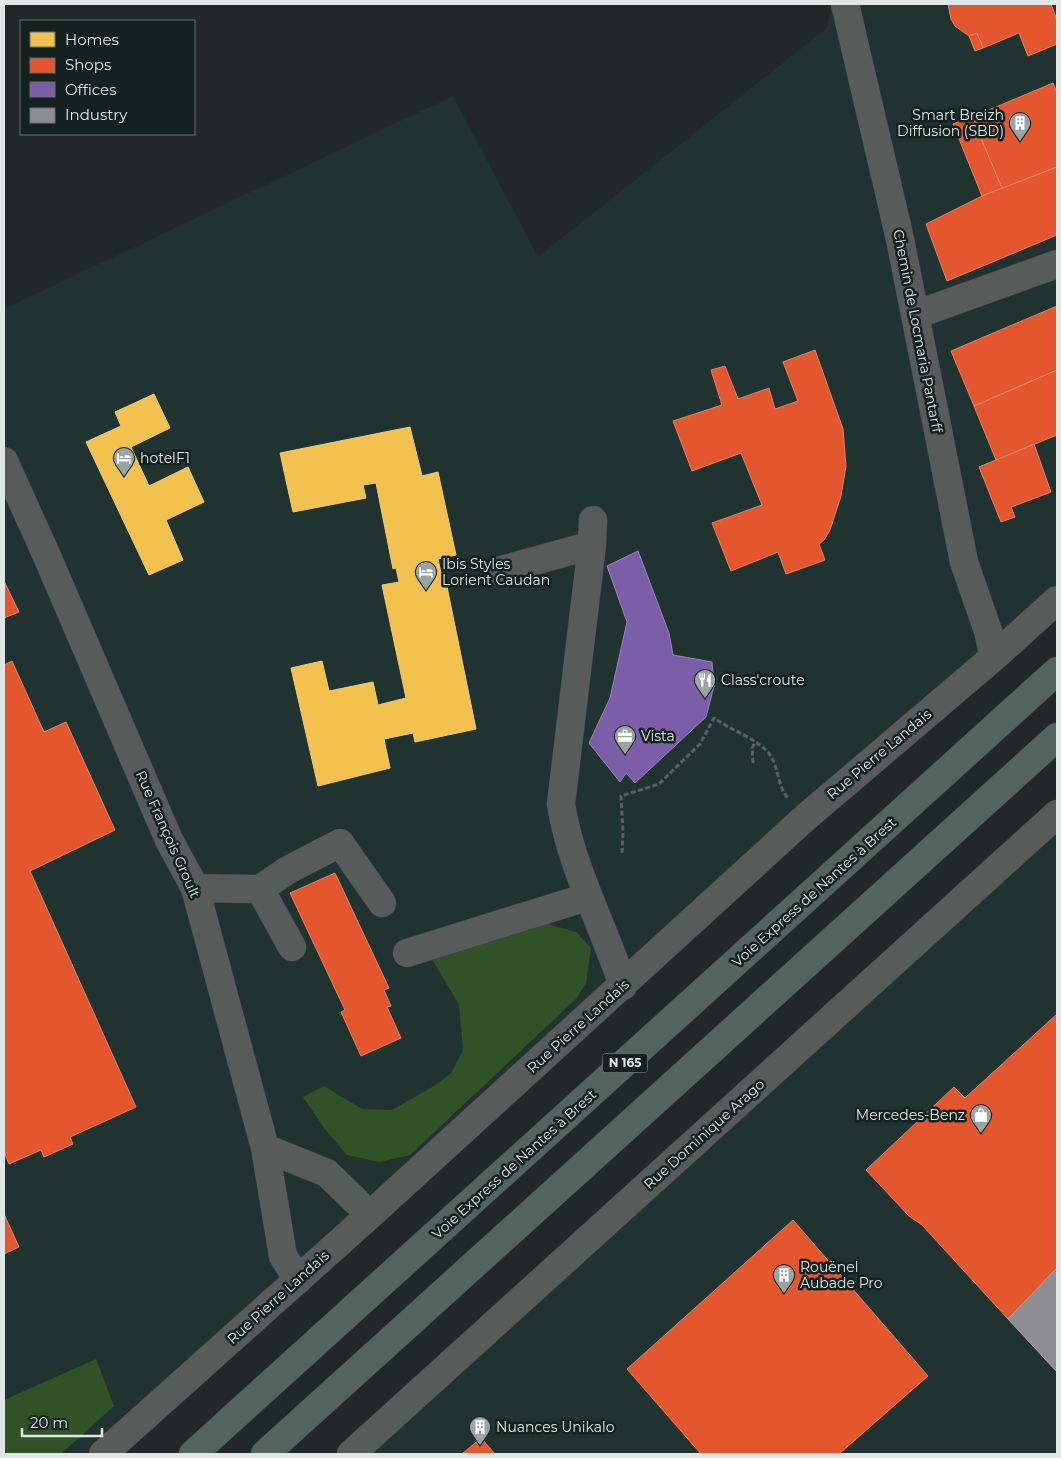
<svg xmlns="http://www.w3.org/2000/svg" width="1061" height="1458" font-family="Montserrat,sans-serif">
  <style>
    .built { fill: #203330 }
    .green { fill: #315227 }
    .homes { fill: #f2c14e; stroke: #eccc7b }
    .shops { fill: #e4572e; stroke: #e28265 }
    .offices { fill: #7b5ea7; stroke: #9987ba }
    .industry { fill: #8d8d92; stroke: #a6a8ab }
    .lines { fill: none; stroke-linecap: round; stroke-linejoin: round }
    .minor-casing { stroke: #3d4343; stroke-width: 29 }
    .highway-casing { stroke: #3d4343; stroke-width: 29 }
    .path { stroke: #5c6160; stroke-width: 3; stroke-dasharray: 5 2.5; stroke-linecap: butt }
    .minor { stroke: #575c5b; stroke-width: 28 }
    .highway { stroke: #53635d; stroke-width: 28 }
    .labels { text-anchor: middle; stroke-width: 5; stroke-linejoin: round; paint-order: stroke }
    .shield { fill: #15211f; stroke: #a2acaa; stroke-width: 1 }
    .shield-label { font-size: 12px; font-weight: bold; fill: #dfe7e5 }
    .poi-label { font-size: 14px; fill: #dfe7e5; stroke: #15211f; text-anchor: start }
    .street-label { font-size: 14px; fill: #dfe7e5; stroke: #15211f }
  </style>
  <rect width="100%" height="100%" fill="#212827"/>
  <path class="built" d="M832,4H1057V600L103,1454H4V309L453,96L538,257L827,28Z
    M1057,814V1454H351Z"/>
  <path class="green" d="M544,923L576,932L591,948L586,983L577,998L410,1155L379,1162L347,1155L324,1128L303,1097L324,1086L362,1109L392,1110L434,1086L451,1073L463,1050L459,1005L429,954Z
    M96,1359L114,1406L61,1454H4V1400Z"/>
  <path class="homes" d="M154,394L170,428L131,447L149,486L188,467L204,502L166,520L183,560L149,575L86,442L121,426L115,412Z
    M410,427L422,476L438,472L456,555L438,559L441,573L444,572L476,729L415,742L413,733L384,739L390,768L318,786L291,668L322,661L329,691L373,682L378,705L406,698L382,585L399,582L396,568L393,569L376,483L363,485L366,498L293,512L280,453Z"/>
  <path class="shops" d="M948,4H1051L1057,20V44L1028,56L1019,33L983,48L977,33L969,36L955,26L951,19Z
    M977,33L983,48L975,51L969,36Z
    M1053,83L1057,93V167L1002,188L972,117Z
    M972,117L1002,188L982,196L953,124Z
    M1057,167V235L947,281L926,224L982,196Z
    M1057,306V370L974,406L951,351Z
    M815,350L843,429L846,466L841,496L830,530L824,540L819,544L825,560L786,574L778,552L731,571L712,523L762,505L741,453L692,471L673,421L722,405L711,370L725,366L738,399L769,388L775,409L798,401L783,362Z
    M1057,370V435L996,460L974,406Z
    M1034,444L1051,492L1011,507L1015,517L1001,522L979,467Z
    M4,581L19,612L4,618Z
    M12,661L44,732L66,722L115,830L30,871L136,1107L70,1137L73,1144L44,1157L41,1150L9,1164L4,1152V665Z
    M335,873L389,988L384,990L391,1006L387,1007L401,1038L361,1056L341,1012L345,1010L290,893Z
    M1057,1014V1268L1008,1319L922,1225L909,1216L866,1170L954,1087L965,1098Z
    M4,1214L19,1247L4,1254Z
    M793,1220L928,1376L839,1454H701L627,1369Z
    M481,1438L495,1454H462Z"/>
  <path class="offices" d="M638,551L669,633L673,655L712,662L714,686L706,717L635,783L626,773L620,782L589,743L610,698L627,622L607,566Z"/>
  <path class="industry" d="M1057,1268V1372L1008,1319Z"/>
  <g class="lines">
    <g class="minor-casing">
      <path id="minor" d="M845,4L900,239L964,562L988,631L994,657
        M915,315L1057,264
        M4,461L46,554L169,840L195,888L265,1148L283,1256L298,1280
        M593,520L592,545L561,804C571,868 603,924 623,986
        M498,571L592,545
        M195,888L260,889L292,947
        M260,889L288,870L340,843L382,903
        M407,953L587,897
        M265,1148L327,1173L370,1215
        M103,1454L370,1215L806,817L994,657L1057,600
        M351,1454L1057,814"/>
    </g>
    <g class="highway-casing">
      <path id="highway" d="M193,1454L1057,671
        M265,1454L1057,737"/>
    </g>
    <path class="path" d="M753,763L752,748L755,742
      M622,853L623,833L621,796L659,784L700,744L714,718C730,730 759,739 770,755C779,768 777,786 788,798"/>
    <use href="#minor" class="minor"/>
    <use href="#highway" class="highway"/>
  </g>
  <defs>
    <g id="building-pin" transform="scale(1.125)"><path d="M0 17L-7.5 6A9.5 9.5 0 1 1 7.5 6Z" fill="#9ca4a2" stroke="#15211f"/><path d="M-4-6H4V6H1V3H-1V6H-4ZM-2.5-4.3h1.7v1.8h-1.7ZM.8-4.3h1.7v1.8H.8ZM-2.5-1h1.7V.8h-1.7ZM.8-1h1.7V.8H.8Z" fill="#fff"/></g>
    <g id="hotel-pin" transform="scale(1.125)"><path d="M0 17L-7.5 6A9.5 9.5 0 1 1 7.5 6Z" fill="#9ca4a2" stroke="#15211f"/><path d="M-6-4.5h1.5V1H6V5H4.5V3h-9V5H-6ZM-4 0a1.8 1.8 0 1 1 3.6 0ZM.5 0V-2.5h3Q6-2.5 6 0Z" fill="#fff"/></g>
    <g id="restaurant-pin" transform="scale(1.125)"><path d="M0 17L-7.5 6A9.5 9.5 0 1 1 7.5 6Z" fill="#9ca4a2" stroke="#15211f"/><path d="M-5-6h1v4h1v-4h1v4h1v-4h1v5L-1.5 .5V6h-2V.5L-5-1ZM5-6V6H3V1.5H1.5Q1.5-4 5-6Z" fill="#fff"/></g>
    <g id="office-pin" transform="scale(1.125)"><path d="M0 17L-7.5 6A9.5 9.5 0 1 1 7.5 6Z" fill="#9ca4a2" stroke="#15211f"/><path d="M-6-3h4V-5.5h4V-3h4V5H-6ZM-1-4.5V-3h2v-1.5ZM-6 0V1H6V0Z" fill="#fff"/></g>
    <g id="shop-pin" transform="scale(1.125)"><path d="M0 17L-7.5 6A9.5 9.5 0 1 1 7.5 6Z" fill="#9ca4a2" stroke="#15211f"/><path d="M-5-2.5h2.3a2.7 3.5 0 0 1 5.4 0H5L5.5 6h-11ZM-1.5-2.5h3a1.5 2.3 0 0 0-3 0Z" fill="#fff"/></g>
  </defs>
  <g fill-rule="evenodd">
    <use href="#building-pin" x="1020" y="123"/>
    <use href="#hotel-pin" x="124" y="458"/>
    <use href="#hotel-pin" x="426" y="572"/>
    <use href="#restaurant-pin" x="705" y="680"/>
    <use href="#office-pin" x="625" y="736"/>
    <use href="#shop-pin" x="981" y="1115"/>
    <use href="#building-pin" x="784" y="1275"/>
    <use href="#building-pin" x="480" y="1427"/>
  </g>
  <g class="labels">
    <rect class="shield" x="602.5" y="1053.5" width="45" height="19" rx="4"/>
    <g class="shield-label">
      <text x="625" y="1067">N 165</text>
    </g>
    <g class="poi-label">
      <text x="1004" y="120" text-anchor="end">Smart Breizh<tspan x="1004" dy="16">Diffusion (SBD)</tspan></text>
      <text x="140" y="463">hotelF1</text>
      <text x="442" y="569">Ibis Styles<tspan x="442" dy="16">Lorient Caudan</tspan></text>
      <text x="721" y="685">Class'croute</text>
      <text x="641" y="741">Vista</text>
      <text x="965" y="1120" text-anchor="end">Mercedes-Benz</text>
      <text x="800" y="1272">Rouënel<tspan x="800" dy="16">Aubade Pro</tspan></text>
      <text x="496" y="1432">Nuances Unikalo</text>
    </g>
    <g class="street-label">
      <text transform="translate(918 331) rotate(79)" y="5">Chemin de Locmaria Pantarff</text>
      <text transform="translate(879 754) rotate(-40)" y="5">Rue Pierre Landais</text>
      <text transform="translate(168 834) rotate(66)" y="5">Rue François Groult</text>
      <text transform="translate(814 892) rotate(-42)" y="5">Voie Express de Nantes à Brest</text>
      <text transform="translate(578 1026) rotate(-42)" y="5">Rue Pierre Landais</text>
      <text transform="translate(704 1134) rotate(-42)" y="5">Rue Dominique Arago</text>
      <text transform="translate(514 1164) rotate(-42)" y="5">Voie Express de Nantes à Brest</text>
      <text transform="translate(278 1297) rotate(-42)" y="5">Rue Pierre Landais</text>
    </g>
  </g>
  <rect width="1061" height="1458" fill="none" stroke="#dfe7e5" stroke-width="10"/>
  <rect x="20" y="20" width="175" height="115" fill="#15211f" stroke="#66706e"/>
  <rect x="30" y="32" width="25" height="15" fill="#f2c14e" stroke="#66706e"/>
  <text x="65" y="45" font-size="15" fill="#dfe7e5">Homes</text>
  <rect x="30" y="58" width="25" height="15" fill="#e4572e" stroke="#66706e"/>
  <text x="65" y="70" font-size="15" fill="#dfe7e5">Shops</text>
  <rect x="30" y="82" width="25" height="15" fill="#7b5ea7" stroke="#66706e"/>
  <text x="65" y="95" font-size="15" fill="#dfe7e5">Offices</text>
  <rect x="30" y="108" width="25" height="15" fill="#8d8d92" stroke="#66706e"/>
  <text x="65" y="120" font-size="15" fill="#dfe7e5">Industry</text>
  <path d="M22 1428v8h80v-8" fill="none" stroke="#dfe7e5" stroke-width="2.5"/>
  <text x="30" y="1428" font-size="15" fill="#dfe7e5" stroke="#15211f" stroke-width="4" paint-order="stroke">20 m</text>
</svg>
